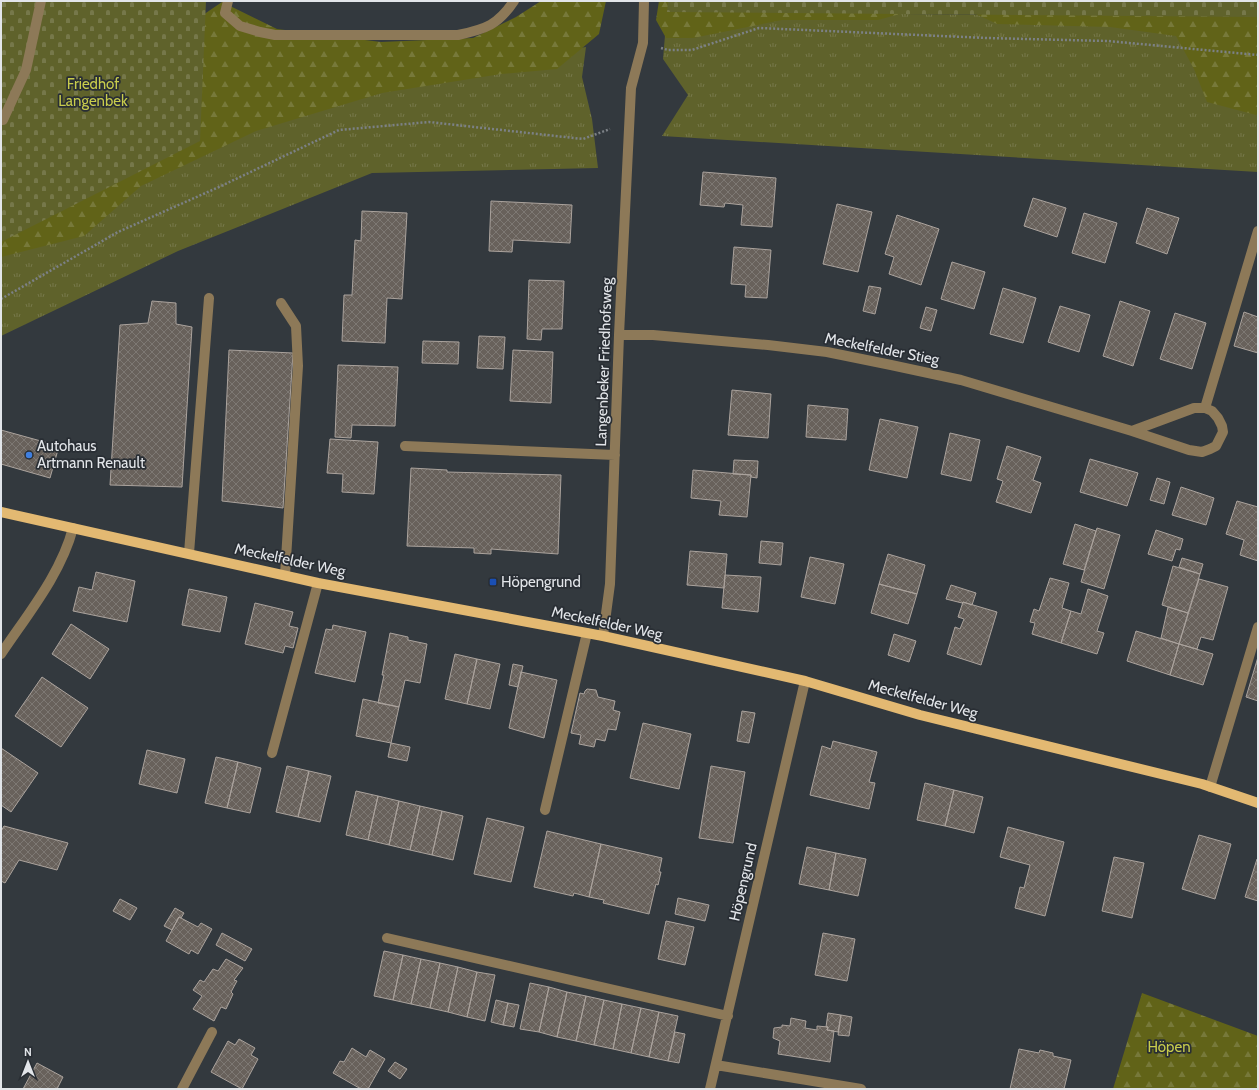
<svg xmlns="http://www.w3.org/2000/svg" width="1259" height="1090" font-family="Cabin,sans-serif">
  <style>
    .grass { fill: url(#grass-tufts) }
    .forest { fill: url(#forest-firs) }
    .cemetery { fill: url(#cemetery-stones) }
    .building { fill: url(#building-cross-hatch); stroke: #aba39d }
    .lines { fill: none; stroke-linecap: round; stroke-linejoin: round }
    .path { stroke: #7c8186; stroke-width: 2.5; stroke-dasharray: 2 2; stroke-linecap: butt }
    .minor { stroke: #8d7958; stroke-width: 10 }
    .major { stroke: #e3b972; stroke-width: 10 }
    .shop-dot { fill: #3f7fe0; stroke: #292e34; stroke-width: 1.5 }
    .transit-dot { fill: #1a4fb4; stroke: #292e34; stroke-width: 1.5 }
    .labels { text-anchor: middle; stroke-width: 3.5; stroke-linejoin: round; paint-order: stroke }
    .park-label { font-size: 15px; fill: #c8cc4c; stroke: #292e34 }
    .street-label { font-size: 15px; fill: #e2e5e9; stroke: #292e34 }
    .poi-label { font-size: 15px; fill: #e2e5e9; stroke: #292e34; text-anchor: start }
  </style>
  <defs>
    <pattern id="grass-tufts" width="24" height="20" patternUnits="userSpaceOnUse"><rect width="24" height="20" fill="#5f622b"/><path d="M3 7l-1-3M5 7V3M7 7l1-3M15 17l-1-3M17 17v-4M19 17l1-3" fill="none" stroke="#76784a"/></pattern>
    <pattern id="forest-firs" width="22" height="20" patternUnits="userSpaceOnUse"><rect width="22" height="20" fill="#616318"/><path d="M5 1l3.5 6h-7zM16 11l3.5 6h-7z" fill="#77793a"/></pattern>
    <pattern id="cemetery-stones" width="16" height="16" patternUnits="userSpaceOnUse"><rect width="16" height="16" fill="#5f622b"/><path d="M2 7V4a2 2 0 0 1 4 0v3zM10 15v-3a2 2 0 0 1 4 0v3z" fill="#76784a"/></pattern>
    <pattern id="building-cross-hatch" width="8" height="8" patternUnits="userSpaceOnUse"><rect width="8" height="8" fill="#68615b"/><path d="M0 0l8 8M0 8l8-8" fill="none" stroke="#7d7873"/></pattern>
  </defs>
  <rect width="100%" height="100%" fill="#33393e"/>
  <path class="grass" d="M667,12L1258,17V172L662,136L688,95L663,59Z
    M586,47L582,77L592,119L598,168L372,173L178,251L1,336V242L346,83Z"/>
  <path class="forest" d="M541,1H606L599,34L557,69L501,74L382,93L256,131L141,186L84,236L1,257V212L172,36L222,2L277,29L381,42L473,38L516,17Z
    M659,1H947L878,20H782L693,38H666L656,20Z
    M948,1H1258V113L1256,115L1207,102L1194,69L1176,36L1110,27L997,24Z
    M1142,993L1258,1036V1089H1113Z"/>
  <path class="cemetery" d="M1,1H206L200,141L1,242Z
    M668,1H1258V17L667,12Z"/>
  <path class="building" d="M703,172L776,178L772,227L741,225L743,205L725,203L724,207L700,205Z
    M1033,198L1066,208L1057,237L1024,226Z
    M491,201L572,205L570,243L513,240L512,252L489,251Z
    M837,204L872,212L858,272L823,264Z
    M1147,208L1179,218L1167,254L1136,243Z
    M362,211L407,213L402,299L387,298L385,343L342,341L344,295H352L355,240L361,241Z
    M1084,213L1117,223L1105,263L1072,253Z
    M897,215L939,229L921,285L889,274L894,257L885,254Z
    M734,247L771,250L767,298L745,297L746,285L731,284Z
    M952,262L985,272L974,309L941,299Z
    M529,280L564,281L562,329H542L541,340L527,339Z
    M869,286L881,288L875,314L863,311Z
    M1003,288L1036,298L1023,343L990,334Z
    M152,301L176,303V324L192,327L182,487L110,485L120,325L148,323Z
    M1120,301L1150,311L1133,366L1103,356Z
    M1060,306L1090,315L1079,352L1048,342Z
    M926,307L937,310L931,331L920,328Z
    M1244,312L1258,317V353L1234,346Z
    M1175,313L1206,323L1192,369L1160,359Z
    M479,336L505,337L503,369L477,368Z
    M423,341L459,342L458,364L422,363Z
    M229,350L293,353L283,508L222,501Z
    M513,350L553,352L551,403L510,401Z
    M338,365L398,367L395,426L352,425L351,438L335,437Z
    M732,390L771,394L768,438L728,435Z
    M808,405L848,409L846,440L806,437Z
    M880,419L918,427L907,478L869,470Z
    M1,430L59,446L50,478L1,464Z
    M950,433L980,440L971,481L941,474Z
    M330,439L378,442L374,494L342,492L343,474L327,473Z
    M1007,446L1041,457L1033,480L1041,483L1031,513L996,502L1003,481L997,479Z
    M1090,459L1138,473L1127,506L1080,492Z
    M734,460L758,461L757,478L751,477V475L733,474Z
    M411,468L447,470V472L561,475L558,554L491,549V554L474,553V548L407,546Z
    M693,470L751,475L747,517L719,515L721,501L691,498Z
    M1157,478L1170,482L1164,504L1150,500Z
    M1181,487L1214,498L1206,525L1172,515Z
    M1237,501L1258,507V561L1240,555L1244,540L1226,534Z
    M1075,524L1096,531L1084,570L1063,564Z
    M1097,528L1120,535L1104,589L1081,582Z
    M1156,530L1183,539L1180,550L1176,549L1172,561L1148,554Z
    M761,541L783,543L781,565L759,563Z
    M690,551L727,554L724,588L687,585Z
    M888,554L925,565L917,594L879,584Z
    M810,557L844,564L835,604L801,597Z
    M1182,558L1203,564L1200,574L1179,567Z
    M1173,566L1200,574L1188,613L1162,605Z
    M96,572L135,581L127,622L73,611L79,587L92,590Z
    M725,575L761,577L758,612L722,608Z
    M1050,578L1069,583L1062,608L1071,611L1061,643L1032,634L1035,623L1030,622L1034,609L1039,611Z
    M1199,579L1228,587L1213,640L1201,637L1197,649L1179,644Z
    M879,584L917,594L908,624L871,613Z
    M951,585L976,593L972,605L963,602L962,603L946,599Z
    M189,589L227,597L220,632L182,625Z
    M1088,589L1108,596L1097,631L1104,633L1097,654L1061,643L1071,611L1081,614Z
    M963,602L997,612L981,665L947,654L955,627L960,629L964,619L958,617Z
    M255,603L293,612L289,626L298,628L293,648L285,646L283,653L245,644Z
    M1168,607L1188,613L1179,644L1161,638Z
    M71,624L109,649L90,679L52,654Z
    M333,625L366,632L355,682L315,673L326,629L332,630Z
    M1136,631L1179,644L1170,675L1127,661Z
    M390,633L408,637V640L427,644L420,683L405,680L399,707L378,703L384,675H382Z
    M894,634L916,641L909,662L888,655Z
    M1179,644L1213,654L1203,685L1170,675Z
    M455,654L477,659L467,704L445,699Z
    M1258,657V701L1246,697Z
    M477,659L500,664L490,709L467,704Z
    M513,664L523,666L518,687L509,685Z
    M521,672L557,680L544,738L509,728Z
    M42,677L88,708L61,747L15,716Z
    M587,689L596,690L598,697L615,701L613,710L620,712L616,730L608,729L605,741L596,739L594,747L579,744L581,735L571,733L580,693L584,694L585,691Z
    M363,699L399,707L391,743L356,736Z
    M742,711L755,713L749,743L737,741Z
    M643,723L691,734L679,789L630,778Z
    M833,741L877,752L869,782L875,783L869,809L810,795L822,746L831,749Z
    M391,743L410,747L407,761L388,757Z
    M1,748L38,773L11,812L1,805Z
    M147,750L185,759L177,793L139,784Z
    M216,757L238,762L227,808L205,803Z
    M238,762L261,768L250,813L227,808Z
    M287,766L309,771L298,817L276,812Z
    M711,766L745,772L733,843L699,838Z
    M309,771L331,776L320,822L298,817Z
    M925,783L954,790L945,826L917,820Z
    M954,790L983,797L974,833L945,826Z
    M356,791L378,796L368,840L346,835Z
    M378,796L399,801L389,845L368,840Z
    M399,801L420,806L410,850L389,845Z
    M420,806L442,811L432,855L410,850Z
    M442,811L463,816L453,860L432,855Z
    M487,818L524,827L511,882L474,874Z
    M4,826L68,843L57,870L19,860L5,883L1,881V831Z
    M1008,827L1064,842L1045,916L1015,908L1020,887L1024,888L1030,865L1000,857Z
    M547,831L601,844L589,897L574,893L573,896L534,887Z
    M1199,835L1231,844L1215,899L1182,889Z
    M601,844L662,858L659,872H661L658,885L656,884L649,914L603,903L604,900L589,897Z
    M807,847L836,853L829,890L799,884Z
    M836,853L866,859L858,896L829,890Z
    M1114,857L1144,863L1132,918L1102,911Z
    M1257,859L1258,860V901L1245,897Z
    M678,898L709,905L705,921L675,914Z
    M120,899L137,908L130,920L113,911Z
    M175,908L184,913L181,918L179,917L172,930L164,926Z
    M179,917L198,927L201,923L212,929L198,954L191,950L189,954L166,941Z
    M666,921L694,927L685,965L658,959Z
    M222,933L252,949L245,961L216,945Z
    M823,933L855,939L847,981L815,975Z
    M384,951L403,955L393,1000L374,996Z
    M403,955L421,959L411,1004L393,1000Z
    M226,959L243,968L234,980L237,981L231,992L233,994L226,1009L221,1007L214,1021L193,1009L202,996L193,990L200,980L204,982L213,969L218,971Z
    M421,959L440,963L430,1008L411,1004Z
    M440,963L458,967L448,1012L430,1008Z
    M458,967L477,972L467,1017L448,1012Z
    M477,972L495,975L485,1021L467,1017Z
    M530,983L549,987L539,1032L520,1029Z
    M549,987L567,992L557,1037L539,1032Z
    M567,992L586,996L576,1041L557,1037Z
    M586,996L604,1000L594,1045L576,1041Z
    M496,1000L508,1003L503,1025L491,1022Z
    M604,1000L622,1004L613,1049L594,1045Z
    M508,1003L519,1005L514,1027L503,1025Z
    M622,1004L641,1008L631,1053L613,1049Z
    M641,1008L659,1012L649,1057L631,1053Z
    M659,1012L678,1016L668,1061L649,1057Z
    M828,1013L841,1015L838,1032L827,1030L828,1027H826Z
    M841,1015L852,1017L849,1036L838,1035Z
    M791,1018L806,1021L805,1028L817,1030V1026L828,1027L827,1030L834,1031L830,1062L778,1054L780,1041L773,1038L774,1028L782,1027V1025L790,1026Z
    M675,1032L685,1034L679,1063L668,1061Z
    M239,1039L255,1048L251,1055L258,1059L242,1089L211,1072L228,1041L235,1045Z
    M352,1048L366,1057L370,1050L385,1059L368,1089H361L333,1073L340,1061L344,1062Z
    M1019,1049L1039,1053L1040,1050L1053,1053V1056L1071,1060L1064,1089H1010Z
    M395,1062L407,1069L400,1079L388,1071Z
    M37,1063L63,1077L57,1089H23Z"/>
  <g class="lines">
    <path class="path" d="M661,48L668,50H692L759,28L987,38L1108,41L1258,55
      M1,299L118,232L219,187L339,130L429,122L583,139L610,129"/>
    <path class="minor" d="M228,1L225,13L240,26L260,32L275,35H458C486,29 498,25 514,1
      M1,120H3L26,70L41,1
      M281,303L296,326L298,366L285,575
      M619,335H653L768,345L827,352L891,365L961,380L1132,431L1189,450L1202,452L1210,449L1216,446L1223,432L1222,426L1218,418L1212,411L1205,408H1194L1132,431
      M1205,408L1258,231
      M405,446L615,455
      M189,553L209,298
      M603,636L610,584L619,335L631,88L643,43L644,1
      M1,654C27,615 61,574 73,528
      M272,753L318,583
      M1210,787L1258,627
      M545,810L587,633
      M387,938L728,1016
      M716,1065L861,1089
      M182,1089L212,1032
      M710,1089L805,681"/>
    <path class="major" d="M1,512L318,583L603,636L805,681L920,715L1202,784L1258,803"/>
  </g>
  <circle class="shop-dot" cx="29" cy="455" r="4"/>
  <rect class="transit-dot" x="489" y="578" width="8" height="8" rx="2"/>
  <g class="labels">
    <g class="park-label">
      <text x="93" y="89">Friedhof<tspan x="93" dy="17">Langenbek</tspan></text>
      <text x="1169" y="1052">Höpen</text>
    </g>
    <g class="street-label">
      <text transform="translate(882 349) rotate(11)" y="5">Meckelfelder Stieg</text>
      <text transform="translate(604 362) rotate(-88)" y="5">Langenbeker Friedhofsweg</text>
      <text transform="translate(290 560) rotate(12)" y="5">Meckelfelder Weg</text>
      <text transform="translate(607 623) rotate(12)" y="5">Meckelfelder Weg</text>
      <text transform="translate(923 699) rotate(15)" y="5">Meckelfelder Weg</text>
      <text transform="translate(743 882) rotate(-77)" y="5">Höpengrund</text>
    </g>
    <g class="poi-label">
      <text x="37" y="451">Autohaus<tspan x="37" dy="17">Artmann Renault</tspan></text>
      <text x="501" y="587">Höpengrund</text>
    </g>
  </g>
  <rect width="1259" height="1090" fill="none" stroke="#e2e5e9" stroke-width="4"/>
  <g transform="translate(28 1062)" stroke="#292e34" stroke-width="3" paint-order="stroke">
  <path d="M0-3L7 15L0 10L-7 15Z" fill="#e2e5e9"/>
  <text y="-6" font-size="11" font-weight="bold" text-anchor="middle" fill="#e2e5e9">N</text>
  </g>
</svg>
